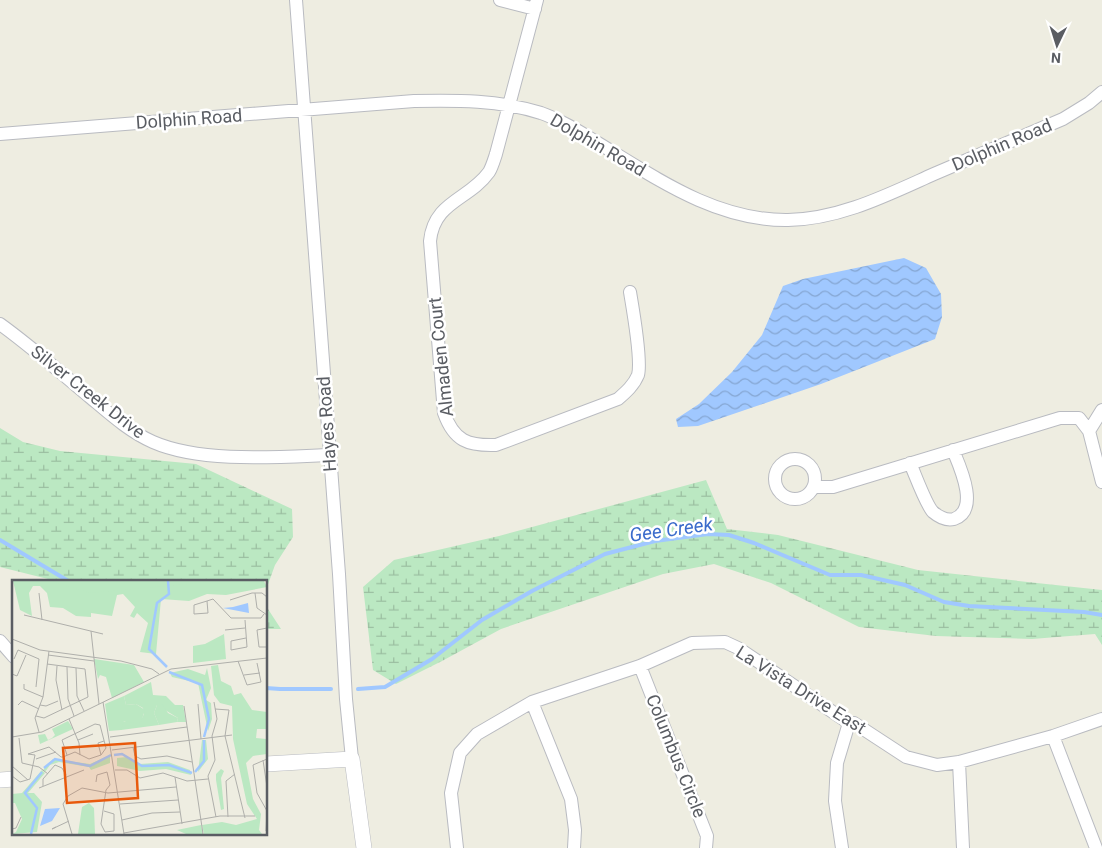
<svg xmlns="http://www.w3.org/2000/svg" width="1102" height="848" font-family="Roboto,sans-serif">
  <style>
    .wetland { fill: url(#wetland-marsh) }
    .water { fill: url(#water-waves) }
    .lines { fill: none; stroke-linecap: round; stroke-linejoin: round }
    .stream { stroke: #a0c8ff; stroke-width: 4 }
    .minor-casing { stroke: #b9bbc1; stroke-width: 14 }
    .tertiary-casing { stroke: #b9bbc1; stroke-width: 16 }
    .minor { stroke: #fff; stroke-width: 12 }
    .tertiary { stroke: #fff; stroke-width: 15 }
    .labels { text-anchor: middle; stroke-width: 5; stroke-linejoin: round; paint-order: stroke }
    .street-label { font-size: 18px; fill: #5a5d63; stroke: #fff }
    .water-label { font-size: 19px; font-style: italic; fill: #3a6bcb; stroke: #fff }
    .inset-river { fill: none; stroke: #a0c8ff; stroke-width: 2.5 }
    .inset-road { fill: none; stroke: #afafab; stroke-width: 1 }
    .view { fill: #e8590c; fill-opacity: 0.15; stroke: #e8590c; stroke-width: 2.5 }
    .inset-edge { fill: none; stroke: #5a5d63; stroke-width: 2.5 }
  </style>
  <defs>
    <pattern id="wetland-marsh" width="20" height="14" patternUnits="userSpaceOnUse" patternTransform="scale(1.25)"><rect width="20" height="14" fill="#bbe8c2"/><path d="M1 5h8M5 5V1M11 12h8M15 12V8" fill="none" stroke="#9bbfa1"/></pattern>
    <pattern id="water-waves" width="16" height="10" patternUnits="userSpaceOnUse" patternTransform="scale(1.25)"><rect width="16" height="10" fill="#a0c8ff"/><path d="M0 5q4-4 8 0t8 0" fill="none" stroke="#85a6d2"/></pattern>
  </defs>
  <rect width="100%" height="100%" fill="#eeede1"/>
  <path class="wetland" d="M0,428L23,442L60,451L196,464L292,509L293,537L275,565L266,590V582H60L0,567Z
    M706,480L727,529L778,535L918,570L1102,590V645L1095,634L1032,639L936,636L859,627L771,583L714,564L663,574L501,629L442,661L396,684L373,670L363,587L394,560L499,536Z
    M266,606L281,629H266Z"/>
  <path class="water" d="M904,258L926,268L941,294L942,317L935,339L821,384L698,426L678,427L676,419L699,404L732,372L762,335L783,286L803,279Z"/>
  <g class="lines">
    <path class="stream" d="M0,540L70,582
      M266,688L280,689H331
      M358,689L385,687L432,659L482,620L532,591L605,554L655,541L708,534L729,535L754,543L830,575H861L905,585L944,602L969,606L1084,612L1102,615"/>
    <g class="minor-casing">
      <path id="minor" d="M296,0L339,574L346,699L352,759
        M500,0L535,9
        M537,0L496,154C494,160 492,167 489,172C469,200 434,201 430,241L444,413C454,441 468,446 496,445L618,399C626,392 634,385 638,375C642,360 633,310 630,292
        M0,134L414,101C456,100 500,100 541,113C561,120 580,132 598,143C656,178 716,221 788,220C840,219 887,195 934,174C977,156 1020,137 1063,119L1089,103L1102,92
        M0,324C32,347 61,373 91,398C110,414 130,432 153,442C201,463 277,457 329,455
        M1089,431L1102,410
        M775 479a20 20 0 1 1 40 0a20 20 0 1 1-40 0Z
        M910,463C915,474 926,505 933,512C939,517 946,521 954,519C980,510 960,467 953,450
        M814,487H833L1060,418H1079L1089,431L1102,482
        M0,641L14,657
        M640,666L707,836L706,848
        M532,702L571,799L575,830L574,848
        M1053,736L1096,848
        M959,762L963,848
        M457,848L451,793L460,753L477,734L532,702L640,666L692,643L725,642L738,648L849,723H854L906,757L937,765L959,762L1053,736L1102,719
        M842,848L835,801L837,763L849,723"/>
    </g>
    <g class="tertiary-casing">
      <path id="tertiary" d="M266,764L352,759L364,848
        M0,780L14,779"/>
    </g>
    <use href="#minor" class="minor"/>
    <use href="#tertiary" class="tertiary"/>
  </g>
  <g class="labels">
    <g class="street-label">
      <text transform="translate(189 119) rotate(-4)" y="6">Dolphin Road</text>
      <text transform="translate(598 145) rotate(30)" y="6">Dolphin Road</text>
      <text transform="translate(1002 145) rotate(-23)" y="6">Dolphin Road</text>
      <text transform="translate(441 357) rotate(-96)" y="6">Almaden Court</text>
      <text transform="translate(88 392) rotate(38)" y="6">Silver Creek Drive</text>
      <text transform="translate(327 424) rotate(-94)" y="6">Hayes Road</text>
      <text transform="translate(801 690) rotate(32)" y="6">La Vista Drive East</text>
      <text transform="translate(676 756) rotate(68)" y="6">Columbus Circle</text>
    </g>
    <g class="water-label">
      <text transform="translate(671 529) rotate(-8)" y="7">Gee Creek</text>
    </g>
  </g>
  <g transform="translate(12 580)">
    <rect width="255" height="255" fill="#eeede1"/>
    <path d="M56,141L61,149L28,164L26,155L33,154L36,160L40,158L43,155L40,149Z" fill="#bbe8c2"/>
    <path d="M212,54L214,79L181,83V66L193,64ZM82,79L122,85L132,102L100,118L94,97L88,95L86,99ZM139,102L141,115L154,116L163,125H171L174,142H165L166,138L145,125L142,133L147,145L109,150V142L130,138L132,134L131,128L124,124L114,125L112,116Z" fill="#bbe8c2"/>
    <path d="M1,1H252L255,7L214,15L195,14L177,21L149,19L144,74L128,72L136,43L125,33L122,38L118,36L123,27L111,14L105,15L100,36L79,33V37L64,36L51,28L38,27L35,13L28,6H21L17,13L20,36L8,30ZM206,85L209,101L219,106L222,115L229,113L240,130L255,132L254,149H245L244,158L254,159L255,174L241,176L234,183L241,219L249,234L247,250L250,254H192L190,245L210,242L224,245L245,239L235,224L221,159L220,126L208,123L202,115L199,86ZM195,88L199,108L194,120L199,123L200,139L196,151L186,103L160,97L158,93L176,89L193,95ZM112,116L114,125L124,124L133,130L129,142L126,144L112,141L109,150L97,151L93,124ZM150,124L156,133L166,138L165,142L147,145L142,133L145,125ZM190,160H194L196,179L186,192ZM98,175V183L79,190L77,187L47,182L38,185L33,192L31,190L41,179L78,184ZM115,177L128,184L156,182L178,190L179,195L154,189L128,191L105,186V178ZM209,189L212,191L209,198L212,229L209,230L204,200V194ZM30,190L33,193L16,213H22L30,222L25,252L0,254L4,252L10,239L3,223H0V214L10,213ZM77,223L82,228L83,254H66L70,227ZM189,245L191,254H174L165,250Z" fill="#bbe8c2"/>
    <path d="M38,1H208L78,13Z" fill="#bbe8c2"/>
    <path d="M236,23L237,33L211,28L221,27ZM48,228L40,241L28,246L33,229Z" fill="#a0c8ff"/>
    <path class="inset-river" d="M155,87L137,69L145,23L157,14L156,1M157,92L190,105L197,139L192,157M102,175L110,174L130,186L157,185L180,193M32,188L43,179L78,186L99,175M183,192L192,181V160M19,254L25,228L13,213L30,192"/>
    <path class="inset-road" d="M27,13L30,40M243,13L245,28L255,35M218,20L240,13H250L255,17M195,21L182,25V34L196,33L195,21L201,19L219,38H249L252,34M12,35L91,54M233,40L235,67L219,70V61L234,58M255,48L245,50L247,67H255M213,50L233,48M79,51L87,124M0,59L28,70L109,81L140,89L147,94M36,75L82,81M2,79L6,70L27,79L24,107M226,81L235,105L249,102L245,83M45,86L44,100L50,130M55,87L56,119L62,136M64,88L65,116L72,131M0,94L5,96L14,75M232,95L248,93M12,104V109L31,117M91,122L112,254M202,122L205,139L200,156L203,180L196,196L204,237M186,124L189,159M6,125L10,121L27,129M28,125L34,126L46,121M172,126L191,254M203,129L217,130L213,156L233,238M24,136L32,138L76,117L73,89L35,84M57,139L67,163L68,175M255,147V171M27,152L23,138L31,117L37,71M0,157L30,152L159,89L255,78M98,157L175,147M7,158L10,183L27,187L36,194M66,160L81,154M121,167L123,176L129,179L155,176L180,182M100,170L220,155M23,175L16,174L37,167L49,177H51L63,172L77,179L89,175L94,168L88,145L83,144L50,160L55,175M89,175L86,163L92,161M24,179L44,172M251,180L255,207M0,186L16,200M103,190H115L128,198L151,193L175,201L196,199M0,196L8,202L18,199L23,175M163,197L170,244M84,202L85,195L95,192L98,205L94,210L89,244L93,252L102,251V234L92,231M31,206V199L43,185L50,188L54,195M27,208L72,190M108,224L166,220M216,237L214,201L223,194M110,240L140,233L168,232M44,247L40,249L57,241M0,249L4,248L9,237M254,251L255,231L245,213L241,185L255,179M112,253L208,236H243M60,254L51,224L56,216L70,208L96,213L164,207"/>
    <path class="view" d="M123,163L126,218L55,223L51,168Z"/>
    <rect width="255" height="255" class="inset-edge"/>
  </g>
  <g transform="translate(1057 45) rotate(184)" stroke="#ffffff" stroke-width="4" paint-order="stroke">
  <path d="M0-4L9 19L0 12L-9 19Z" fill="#5a5d63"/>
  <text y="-8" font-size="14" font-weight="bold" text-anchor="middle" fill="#5a5d63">N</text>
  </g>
</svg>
